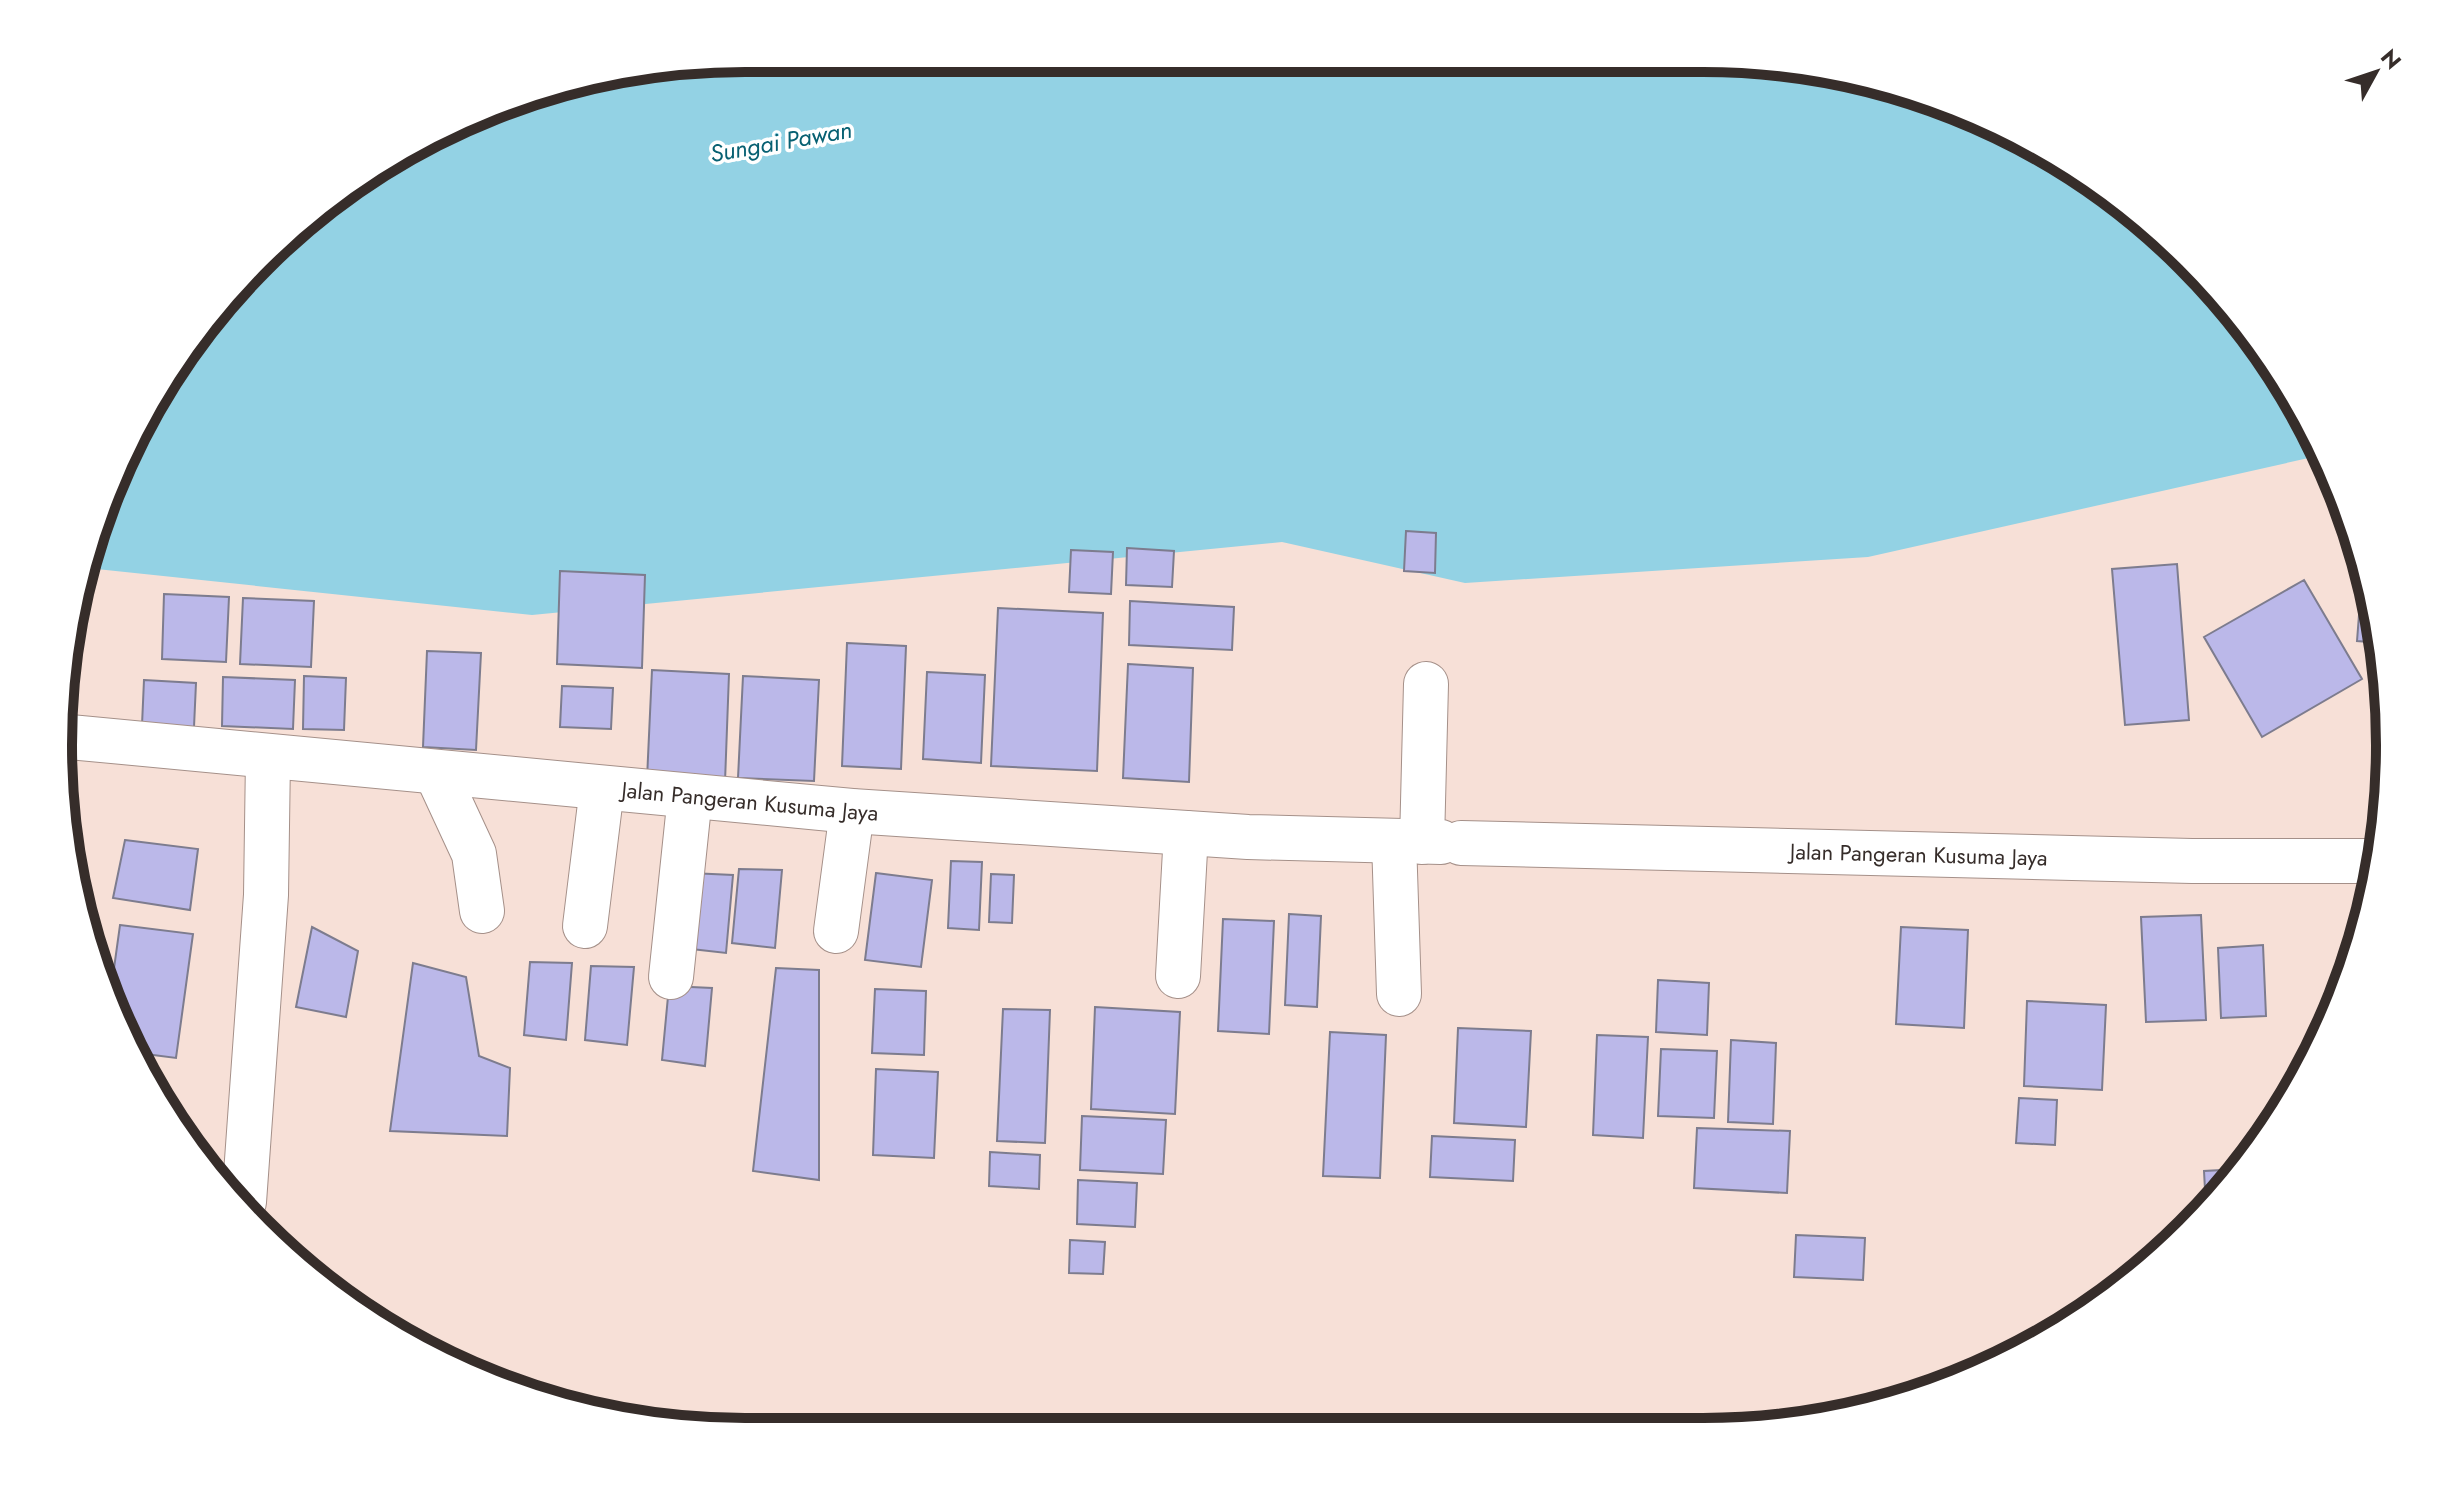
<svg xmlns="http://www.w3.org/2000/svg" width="2448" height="1490" font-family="Jost,sans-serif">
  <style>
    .water { fill: #93d2e4 }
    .building { fill: #bbb8e9; stroke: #7d7c8e; stroke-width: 2 }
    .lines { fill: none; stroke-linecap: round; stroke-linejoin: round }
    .minor-casing { stroke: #a59089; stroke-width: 46 }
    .minor { stroke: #fff; stroke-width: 44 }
    .labels { text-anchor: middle; stroke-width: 7; stroke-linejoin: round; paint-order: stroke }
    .street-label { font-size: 22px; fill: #362d2a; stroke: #fff }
    .water-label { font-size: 24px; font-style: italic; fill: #076072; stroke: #fff }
    .rim { fill: none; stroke: #362d2a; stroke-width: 10 }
  </style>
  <rect width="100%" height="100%" fill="#f7e0d7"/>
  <path class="water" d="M745,58L1792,64L1965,110L2121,200L2219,292L2298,401L2322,455L1868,557L1465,583L1282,542L532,615L87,568L94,525L200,327L327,200L525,94Z"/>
  <path class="building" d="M2355,530L2364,571L2352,570Z
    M1406,531L1436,533L1435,573L1404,571Z
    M1127,548L1174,551L1172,587L1126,585Z
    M1071,550L1113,552L1111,594L1069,592Z
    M2177,564L2189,720L2125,725L2112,569Z
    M560,571L645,575L642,668L557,664Z
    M2362,576L2366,577L2381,643L2357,641Z
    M2304,580L2362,679L2262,737L2204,637Z
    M164,594L229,597L226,662L162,659Z
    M243,598L314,601L311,667L240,664Z
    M1130,601L1234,607L1232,650L1129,645Z
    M998,608L1103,613L1097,771L991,766Z
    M847,643L906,646L901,769L842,766Z
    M427,651L481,653L476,750L423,747Z
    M1128,664L1193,668L1189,782L1123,778Z
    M652,670L729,674L725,782L647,779Z
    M927,672L985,675L981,763L923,759Z
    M304,676L346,678L344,730L303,729Z
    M743,676L819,680L814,781L738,778Z
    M223,677L295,680L293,729L222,726Z
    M144,680L196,683L194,727L142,725Z
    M562,686L613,688L611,729L560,727Z
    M125,840L198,849L190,910L113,898Z
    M951,861L982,862L979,930L948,928Z
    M739,869L782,870L775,948L732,943Z
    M690,873L733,875L726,953L683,948Z
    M876,873L932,880L921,967L865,960Z
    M991,874L1014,875L1012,923L989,922Z
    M1289,914L1321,916L1317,1007L1285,1005Z
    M2201,915L2206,1020L2146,1022L2141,917Z
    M1223,919L1274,921L1269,1034L1218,1031Z
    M120,925L193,934L176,1058L138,1053L110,997Z
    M312,927L358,951L346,1017L296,1007Z
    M1901,927L1968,930L1964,1028L1896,1024Z
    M2263,945L2266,1016L2221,1018L2218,948Z
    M530,962L572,963L566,1040L524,1035Z
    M413,963L466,977L479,1056L510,1068L507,1136L390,1131Z
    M591,966L634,967L627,1045L585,1040Z
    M776,968L819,970V1180L753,1171Z
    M1658,980L1709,983L1707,1035L1656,1032Z
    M669,986L712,988L705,1066L662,1060Z
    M875,989L926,991L924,1055L872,1053Z
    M2027,1001L2106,1005L2102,1090L2024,1086Z
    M1095,1007L1180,1012L1175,1114L1091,1109Z
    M1003,1009L1050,1010L1045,1143L997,1141Z
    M1458,1028L1531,1031L1526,1127L1454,1123Z
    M1330,1032L1386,1035L1380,1178L1323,1176Z
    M1597,1035L1648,1037L1643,1138L1593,1135Z
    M1731,1040L1776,1043L1773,1124L1728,1122Z
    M1661,1049L1717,1051L1714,1118L1658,1116Z
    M876,1069L938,1072L934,1158L873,1155Z
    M2019,1098L2057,1100L2055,1145L2016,1143Z
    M1082,1116L1166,1120L1163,1174L1080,1170Z
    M1697,1128L1790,1131L1787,1193L1694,1188Z
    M1432,1136L1515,1140L1513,1181L1430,1177Z
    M990,1152L1040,1155L1039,1189L989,1186Z
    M2242,1169L2206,1208L2204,1171Z
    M1078,1180L1137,1183L1135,1227L1077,1224Z
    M1796,1235L1865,1238L1863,1280L1794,1277Z
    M1070,1240L1105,1242L1103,1274L1069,1273Z"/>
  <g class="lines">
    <g class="minor-casing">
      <g id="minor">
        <path id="s1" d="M59,736L852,811L1248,837L1441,842"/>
        <path d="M436,772L474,854L482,911"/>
        <path d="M1394,841L1399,994"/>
        <path d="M1422,842L1426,684"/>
        <path id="s2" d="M1461,843L2192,861H2377"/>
        <path d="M585,926L602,788"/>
        <path d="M836,931L852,811"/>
        <path d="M1178,976L1186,833"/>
        <path d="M671,977L690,796"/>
        <path d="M244,1202L266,895L268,758"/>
      </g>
    </g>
    <use href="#minor" class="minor"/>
  </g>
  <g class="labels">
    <g class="street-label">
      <text dy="8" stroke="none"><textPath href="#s1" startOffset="694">Jalan Pangeran Kusuma Jaya</textPath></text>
      <text dy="8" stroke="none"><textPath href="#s2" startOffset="458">Jalan Pangeran Kusuma Jaya</textPath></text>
    </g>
    <g class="water-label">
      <text transform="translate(781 142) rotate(-10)" y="8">Sungai Pawan</text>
    </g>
  </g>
  <path d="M0 0H2448V1490H0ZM745 72H1703A673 673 0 0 1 2376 745V745A673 673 0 0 1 1703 1418H745A673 673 0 0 1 72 745V745A673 673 0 0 1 745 72Z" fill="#fff" fill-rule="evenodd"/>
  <path class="rim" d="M745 72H1703A673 673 0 0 1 2376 745V745A673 673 0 0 1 1703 1418H745A673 673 0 0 1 72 745V745A673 673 0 0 1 745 72Z"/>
  <g transform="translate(2376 72) rotate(50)" stroke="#ffffff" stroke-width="6" paint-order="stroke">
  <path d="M0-6L14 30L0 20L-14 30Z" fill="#362d2a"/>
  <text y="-12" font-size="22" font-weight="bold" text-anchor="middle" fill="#362d2a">N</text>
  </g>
</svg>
